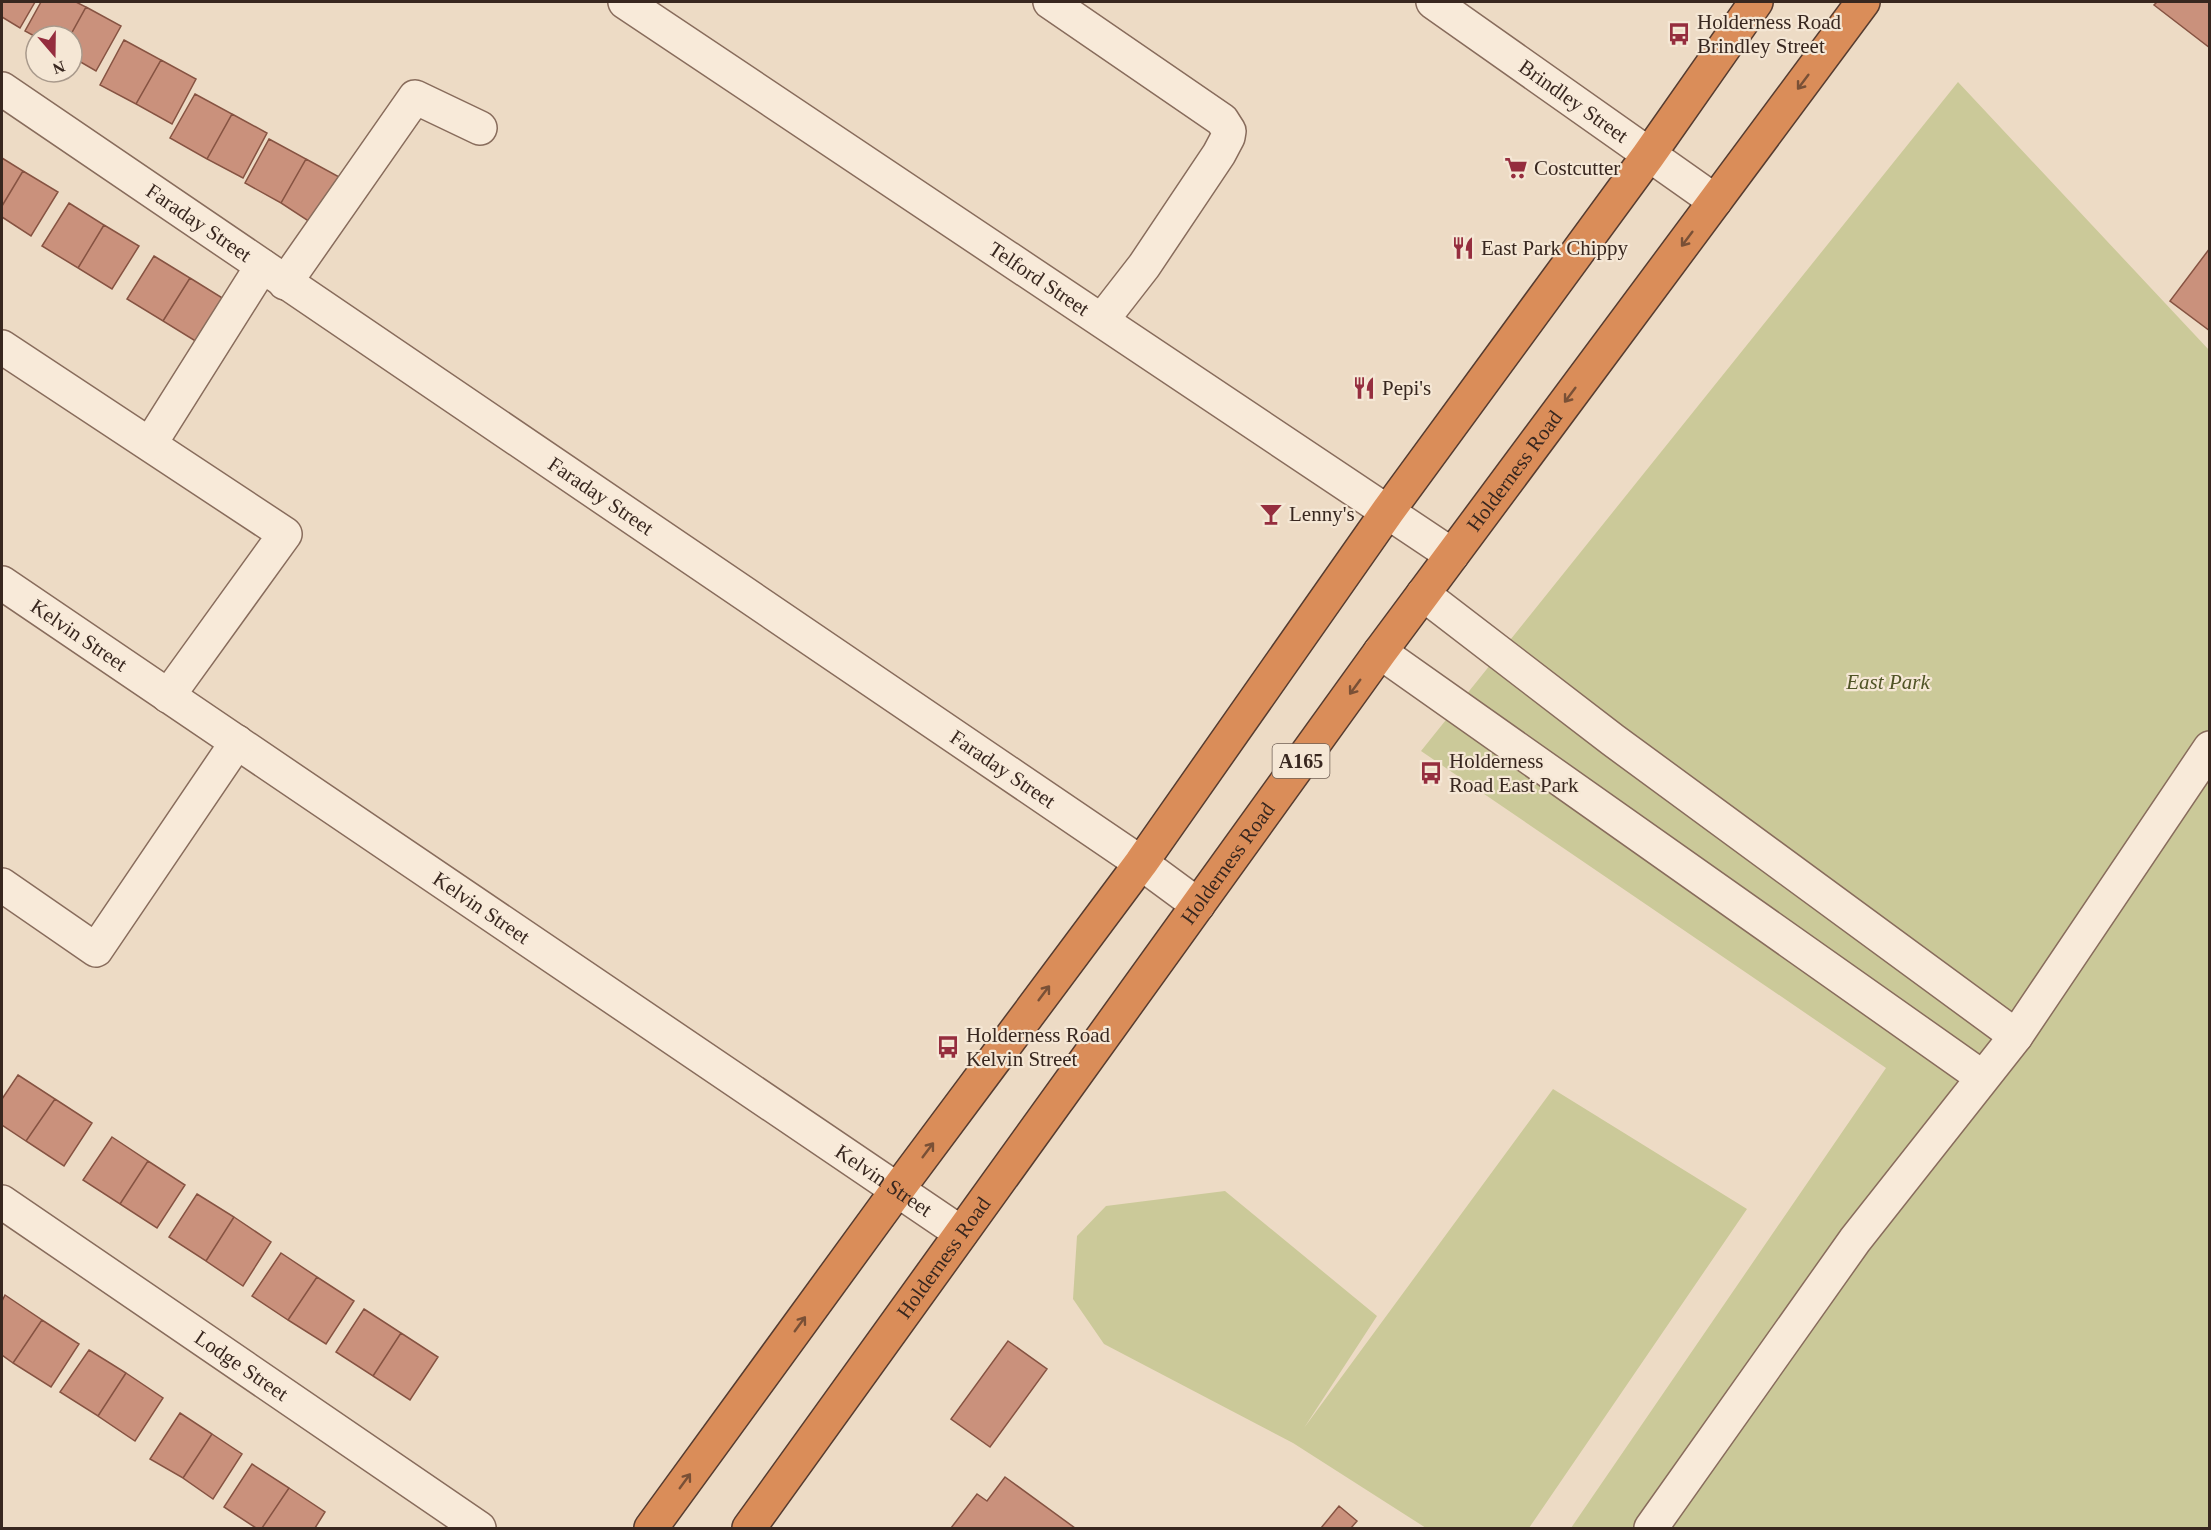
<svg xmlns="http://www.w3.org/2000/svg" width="2211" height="1530" font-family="'Times New Roman',serif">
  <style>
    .green { fill: #cbc999 }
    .building { fill: #ca917c; stroke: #865342; stroke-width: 1.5 }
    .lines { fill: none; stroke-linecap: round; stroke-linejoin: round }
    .minor-casing { stroke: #886c5c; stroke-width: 36 }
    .highway-casing { stroke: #563c30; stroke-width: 36 }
    .minor { stroke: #f8ead9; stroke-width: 33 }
    .highway { stroke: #da8d59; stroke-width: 33 }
    .oneway { stroke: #795036 }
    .labels { text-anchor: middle; stroke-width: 4.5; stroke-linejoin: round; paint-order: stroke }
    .shield { fill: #f5e7d5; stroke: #716156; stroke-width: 1.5 }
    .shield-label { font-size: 20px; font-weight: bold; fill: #38271f }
    .poi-label { font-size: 21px; fill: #38271f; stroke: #f5e7d5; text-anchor: start }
    .street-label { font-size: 21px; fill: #38271f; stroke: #f5e7d5 }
    .park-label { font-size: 21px; font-style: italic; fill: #505426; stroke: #f5e7d5 }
  </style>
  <rect width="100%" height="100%" fill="#eddbc5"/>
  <path class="green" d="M1958,82L2209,350V1528H1571L1886,1068L1421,751Z
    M1553,1089L1747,1209L1529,1528H1426L1293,1443L1104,1344L1073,1299L1077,1236L1106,1206L1225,1191L1377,1316L1304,1428Z"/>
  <path class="building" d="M2,2H35L20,28L2,17Z
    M41,2H76L86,7L70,36L36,37L25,31Z
    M2157,2H2210V48L2154,5Z
    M86,7L121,26L96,71L72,57V36H70Z
    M124,40L161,60L136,104L100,85Z
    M161,60L196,79L172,124L136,104Z
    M195,94L232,114L207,159L170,138Z
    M232,114L267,133L243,178L207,159Z
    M269,139L306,159L281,203L245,183Z
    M2,158L23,171L2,206Z
    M306,159L341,178L313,224L281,203Z
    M23,171L58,192L31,236L2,217V206Z
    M69,203L104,225L78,268L42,246Z
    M104,225L139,246L112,289L78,268Z
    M2210,248V331L2170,301Z
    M154,256L190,278L163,321L127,299Z
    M190,278L224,299L197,342L163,321Z
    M18,1075L55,1099L26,1141L2,1125V1099Z
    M55,1099L92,1123L64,1166L26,1141Z
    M112,1137L148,1161L120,1204L83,1180Z
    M148,1161L185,1185L157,1228L120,1204Z
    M197,1194L234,1217L206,1261L169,1237Z
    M234,1217L271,1242L243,1286L206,1261Z
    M281,1253L317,1277L288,1320L252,1296Z
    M317,1277L354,1301L326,1344L288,1320Z
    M5,1295L42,1320L13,1363L2,1355V1301Z
    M364,1309L401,1333L373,1376L336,1352Z
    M42,1320L79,1344L51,1387L13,1363Z
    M401,1333L438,1357L410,1400L373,1376Z
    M1008,1341L1047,1369L990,1447L951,1419Z
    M89,1350L126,1373L98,1416L60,1392Z
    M126,1373L163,1398L135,1441L98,1416Z
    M180,1413L212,1434L183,1478L150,1459Z
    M212,1434L242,1454L213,1499L183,1478Z
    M252,1464L289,1488L262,1528H256L224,1507Z
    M1005,1477L1075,1528H951L977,1494L987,1501Z
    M289,1488L325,1512L315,1528H262Z
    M1339,1506L1357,1521L1351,1528H1321Z"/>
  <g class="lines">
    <g class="minor-casing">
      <g id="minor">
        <path id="s1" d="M625,2L1452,555"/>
        <path d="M1050,2L1222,120L1229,131L1228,137L1219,154L1144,266L1102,320"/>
        <path id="s2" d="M1433,2L1715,201"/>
        <path id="s3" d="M2,89L1141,863L1198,905"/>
        <path d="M285,283L415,97L480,128"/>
        <path d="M2,347L285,534L168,696"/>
        <path d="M150,444L262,266"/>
        <path id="s4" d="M2,583L961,1233"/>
        <path d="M1423,594L1613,740L2016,1036"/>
        <path d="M1380,652L1982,1077"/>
        <path d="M2,885L96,950L237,742"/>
        <path id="s5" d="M2,1202L479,1528"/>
        <path d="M1651,1528L1855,1240L2016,1036L2210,748"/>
      </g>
    </g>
    <g class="highway-casing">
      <g id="highway">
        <path d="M651,1528L898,1189L1141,863L1388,511L1648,156L1756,2"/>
        <path id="s6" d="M749,1528L1380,652L1863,2"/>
      </g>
    </g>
    <use href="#minor" class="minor"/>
    <use href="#highway" class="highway"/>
  </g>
  <defs><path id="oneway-shaft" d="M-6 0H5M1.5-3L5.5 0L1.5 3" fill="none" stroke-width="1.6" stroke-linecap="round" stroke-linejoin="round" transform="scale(1.5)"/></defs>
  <g class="oneway">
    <use href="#oneway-shaft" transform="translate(1803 82) rotate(127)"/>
    <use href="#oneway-shaft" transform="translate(1687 239) rotate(127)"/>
    <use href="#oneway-shaft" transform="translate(1570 395) rotate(127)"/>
    <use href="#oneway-shaft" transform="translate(1355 687) rotate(126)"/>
    <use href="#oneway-shaft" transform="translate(1044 993) rotate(-53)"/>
    <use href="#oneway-shaft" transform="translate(928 1150) rotate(-53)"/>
    <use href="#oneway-shaft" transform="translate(800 1324) rotate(-54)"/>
    <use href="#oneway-shaft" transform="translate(685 1481) rotate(-54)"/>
  </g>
  <defs>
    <g id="bus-bare" transform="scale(1.8)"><path d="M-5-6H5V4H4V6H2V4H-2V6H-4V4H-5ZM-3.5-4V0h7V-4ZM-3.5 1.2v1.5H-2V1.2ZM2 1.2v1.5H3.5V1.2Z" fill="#952d3e" stroke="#f5e7d5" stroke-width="2.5" paint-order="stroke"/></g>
    <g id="supermarket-bare" transform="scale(1.8)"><path d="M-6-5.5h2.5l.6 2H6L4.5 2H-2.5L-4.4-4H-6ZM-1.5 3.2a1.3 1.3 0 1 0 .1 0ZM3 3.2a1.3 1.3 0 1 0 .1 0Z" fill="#952d3e" stroke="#f5e7d5" stroke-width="2.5" paint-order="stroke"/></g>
    <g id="restaurant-bare" transform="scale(1.8)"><path d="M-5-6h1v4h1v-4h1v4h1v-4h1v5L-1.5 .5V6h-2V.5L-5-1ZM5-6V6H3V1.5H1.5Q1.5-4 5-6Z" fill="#952d3e" stroke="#f5e7d5" stroke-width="2.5" paint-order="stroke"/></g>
    <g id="bar-bare" transform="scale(1.8)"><path d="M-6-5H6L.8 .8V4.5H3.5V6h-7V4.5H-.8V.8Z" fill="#952d3e" stroke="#f5e7d5" stroke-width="2.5" paint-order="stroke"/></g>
  </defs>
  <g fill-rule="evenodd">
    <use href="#bus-bare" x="1679" y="34"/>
    <use href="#supermarket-bare" x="1516" y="168"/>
    <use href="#restaurant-bare" x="1463" y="248"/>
    <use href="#restaurant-bare" x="1364" y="388"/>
    <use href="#bar-bare" x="1271" y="514"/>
    <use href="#bus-bare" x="1431" y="773"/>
    <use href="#bus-bare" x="948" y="1047"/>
  </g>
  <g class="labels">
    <rect class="shield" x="1272.5" y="744" width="57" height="34" rx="4.5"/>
    <g class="shield-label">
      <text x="1301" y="768">A165</text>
    </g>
    <g class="poi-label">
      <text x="1697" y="29">Holderness Road<tspan x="1697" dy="24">Brindley Street</tspan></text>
      <text x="1534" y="175">Costcutter</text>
      <text x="1481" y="255">East Park Chippy</text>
      <text x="1382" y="395">Pepi's</text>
      <text x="1289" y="521">Lenny's</text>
      <text x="1449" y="768">Holderness<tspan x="1449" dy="24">Road East Park</tspan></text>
      <text x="966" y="1042">Holderness Road<tspan x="966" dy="24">Kelvin Street</tspan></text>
    </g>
    <g class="street-label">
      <text dy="7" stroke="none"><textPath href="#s2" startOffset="172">Brindley Street</textPath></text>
      <text dy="7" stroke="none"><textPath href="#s3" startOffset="238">Faraday Street</textPath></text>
      <text dy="7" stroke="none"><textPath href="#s1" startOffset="498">Telford Street</textPath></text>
      <text dy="7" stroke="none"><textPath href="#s6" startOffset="1305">Holderness Road</textPath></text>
      <text dy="7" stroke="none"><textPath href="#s3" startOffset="724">Faraday Street</textPath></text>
      <text dy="7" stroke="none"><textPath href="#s4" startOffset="93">Kelvin Street</textPath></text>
      <text dy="7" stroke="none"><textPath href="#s3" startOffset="1210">Faraday Street</textPath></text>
      <text dy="7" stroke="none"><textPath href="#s6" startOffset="819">Holderness Road</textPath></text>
      <text dy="7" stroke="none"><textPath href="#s4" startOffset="579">Kelvin Street</textPath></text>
      <text dy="7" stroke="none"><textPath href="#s4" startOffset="1065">Kelvin Street</textPath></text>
      <text dy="7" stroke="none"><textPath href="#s6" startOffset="333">Holderness Road</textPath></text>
      <text dy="7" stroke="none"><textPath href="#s5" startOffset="290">Lodge Street</textPath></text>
    </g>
    <g class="park-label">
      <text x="1888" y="689">East Park</text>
    </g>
  </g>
  <rect width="2211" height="1530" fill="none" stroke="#38271f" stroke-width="6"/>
  <g transform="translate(54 54) rotate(160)"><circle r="28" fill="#f5e7d5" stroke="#a99a8c" stroke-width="1.5"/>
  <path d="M0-4.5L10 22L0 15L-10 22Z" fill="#952d3e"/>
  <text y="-9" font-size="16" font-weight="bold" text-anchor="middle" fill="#38271f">N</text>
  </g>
</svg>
